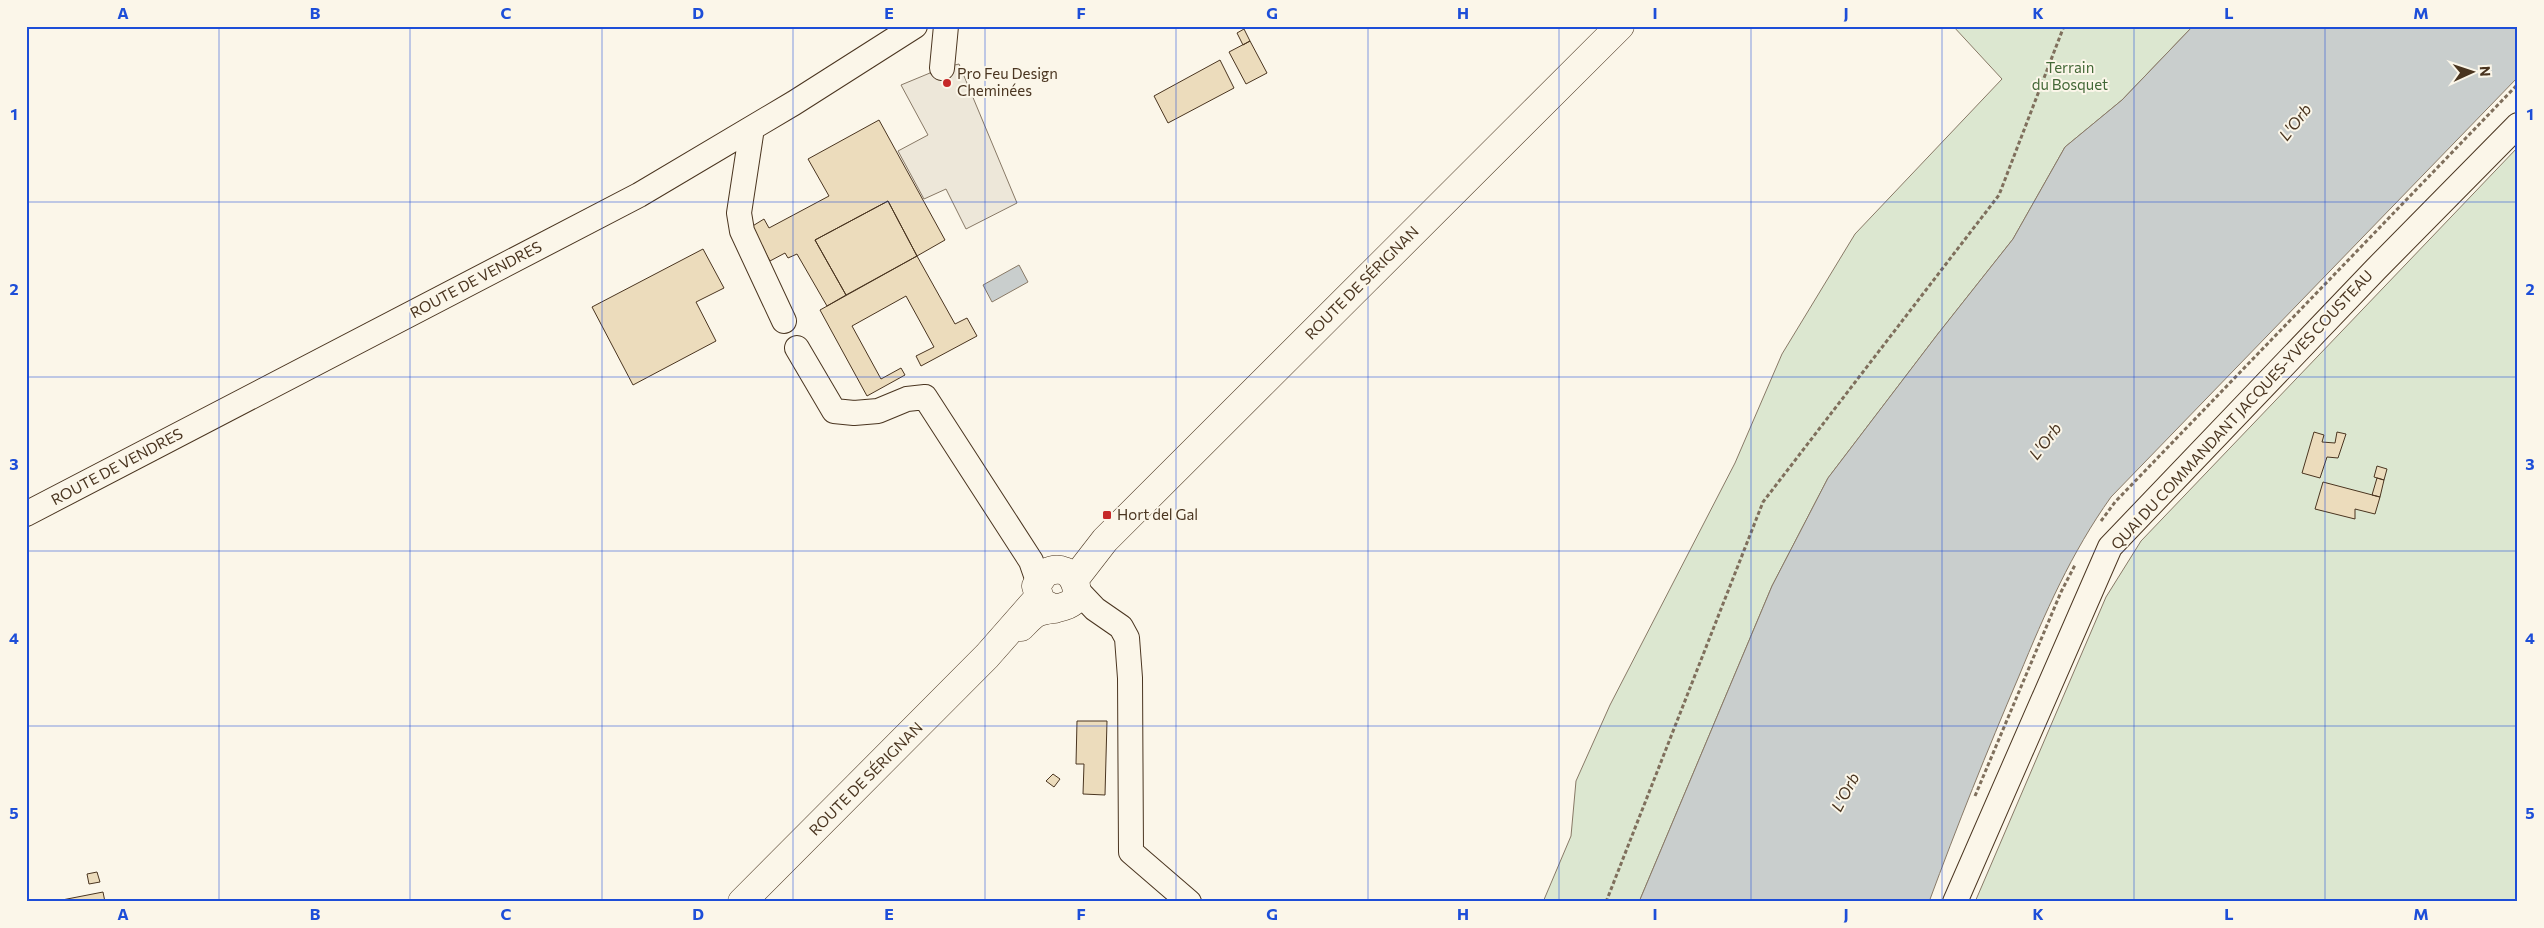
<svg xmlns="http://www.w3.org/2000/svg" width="2544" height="928" font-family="Commissioner,sans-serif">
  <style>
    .green { fill: #dce7d0; stroke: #887966 }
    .parking { fill: #ede7d9; stroke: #887966 }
    .water { fill: #c9cecd; stroke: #887966 }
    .building { fill: #ecdcbc; stroke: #4a3520 }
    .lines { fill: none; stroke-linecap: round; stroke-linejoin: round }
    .minor-casing { stroke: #4a3520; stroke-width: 26 }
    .major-casing { stroke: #4a3520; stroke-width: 29 }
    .path { stroke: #7f6f5c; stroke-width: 3; stroke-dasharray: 4 2.5; stroke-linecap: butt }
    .minor { stroke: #fbf6e9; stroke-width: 24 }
    .major { stroke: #fbf6e9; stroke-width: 28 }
    .grid { fill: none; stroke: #1d4ed8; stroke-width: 1; stroke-opacity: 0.55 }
    .poi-dot { fill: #c62828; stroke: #fbf6e9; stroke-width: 2 }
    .labels { text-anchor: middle; stroke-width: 4; stroke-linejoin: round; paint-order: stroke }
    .park-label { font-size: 15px; fill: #436837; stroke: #fbf6e9 }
    .poi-label { font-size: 15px; fill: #4a3520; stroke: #fbf6e9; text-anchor: start }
    .street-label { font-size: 15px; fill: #4a3520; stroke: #fbf6e9 }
    .water-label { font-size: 16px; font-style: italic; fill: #4a3520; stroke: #fbf6e9 }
    .neatline { fill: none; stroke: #1d4ed8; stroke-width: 2 }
    .grid-label { font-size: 16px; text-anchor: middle; font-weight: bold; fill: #1d4ed8 }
  </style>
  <rect width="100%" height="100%" fill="#fbf6e9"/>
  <path class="green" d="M1953,26H2193L2122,100L2065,147L2013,239L1937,335L1828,478L1772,586L1639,902H1543L1571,836L1576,781L1610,705L1735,463L1782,354L1855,234L2002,79Z
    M2518,147V902H1975L2106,597L2141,541Z"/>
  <path class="parking" d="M959,64L1017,203L966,229L946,189L924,199L898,151L928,135L901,85L942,68Z"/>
  <path class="water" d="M2193,26H2518V77L2111,497C2071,553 2045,613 2019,676C1987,751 1957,826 1929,902H1639L1772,586L1828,478L1937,335L2013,239L2065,147L2122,100Z
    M1019,265L1028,282L992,302L983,285Z"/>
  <path class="building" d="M1244,29L1250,41L1243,45L1237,33Z
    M1250,41L1267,73L1246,84L1229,52Z
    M1220,60L1234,88L1168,123L1154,96Z
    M879,120L945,240L917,256L888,201L815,240L846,295L827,306L797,254L788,258L785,253L770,261L751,227L764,219L769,228L829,196L808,159Z
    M888,201L917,256L846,295L815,240Z
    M703,249L724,288L696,302L716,341L633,385L592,307Z
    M917,256L955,324L967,318L977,336L921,366L916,356L934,347L906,296L852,326L881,379L901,368L905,375L867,396L820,310Z
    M2314,432L2324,435L2322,442L2335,443L2337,432L2346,434L2338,458L2327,457L2320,478L2302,473Z
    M2377,466L2387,469L2384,480L2374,477Z
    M2377,478L2384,480L2380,497L2372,495Z
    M2323,482L2380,497L2375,514L2355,509V519L2315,509Z
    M1077,721H1107L1105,795L1083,794L1084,764H1076Z
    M1053,774L1060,779L1054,787L1046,781Z
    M97,872L100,882L89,884L87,874Z
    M103,892L105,902H62V900Z"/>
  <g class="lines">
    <g class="minor-casing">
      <path id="minor" d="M942,68L946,26
        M752,128L739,213L742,231L784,321
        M797,348L834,411L854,413L878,411L907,399L925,397L1031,561L1038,581
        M26,514L639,195L794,103L915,26
        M1076,589L1095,609L1121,627L1127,638L1130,678L1131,852L1189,902
        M1955,902L2110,547L2376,269L2518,125"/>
    </g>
    <g class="major-casing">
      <path id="major" d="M1074,580L1105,540L1620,26
        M1021,627C1026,622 1033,614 1039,612C1054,607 1081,610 1076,586C1074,579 1070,573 1064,571C1057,568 1051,570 1045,573L1036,586L1041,602L1055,609
        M742,902L987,656L1038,598"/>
    </g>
    <path class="path" d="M2101,521L2115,502L2518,84
      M1975,796L2061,592L2075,565
      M1606,902L1763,502L1999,195L2064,26"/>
    <use href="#minor" class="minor"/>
    <use href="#major" class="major"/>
  </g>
  <path class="grid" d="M219,26V902M410,26V902M602,26V902M793,26V902M985,26V902M1176,26V902M1368,26V902M1559,26V902M1751,26V902M1942,26V902M2134,26V902M2325,26V902M26,202H2518M26,377H2518M26,551H2518M26,726H2518"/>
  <g class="poi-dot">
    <circle cx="947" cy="83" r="5"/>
    <rect x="1102" y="510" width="10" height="10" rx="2.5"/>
  </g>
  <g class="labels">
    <g class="park-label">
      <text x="2070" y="73">Terrain<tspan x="2070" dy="17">du Bosquet</tspan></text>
    </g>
    <g class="poi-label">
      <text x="957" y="79">Pro Feu Design<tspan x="957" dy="17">Cheminées</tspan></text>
      <text x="1117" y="520">Hort del Gal</text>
    </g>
    <g class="street-label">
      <text transform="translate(476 280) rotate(-28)" y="5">ROUTE DE VENDRES</text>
      <text transform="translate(1362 283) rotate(-45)" y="5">ROUTE DE SÉRIGNAN</text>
      <text transform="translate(2242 410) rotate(-47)" y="5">QUAI DU COMMANDANT JACQUES-YVES COUSTEAU</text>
      <text transform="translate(117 467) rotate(-28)" y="5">ROUTE DE VENDRES</text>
      <text transform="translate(866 779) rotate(-45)" y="5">ROUTE DE SÉRIGNAN</text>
    </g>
    <g class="water-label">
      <text transform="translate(2295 122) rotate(-52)" y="6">L'Orb</text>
      <text transform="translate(2045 441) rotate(-52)" y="6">L'Orb</text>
      <text transform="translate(1845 792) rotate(-62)" y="6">L'Orb</text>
    </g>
  </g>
  <rect width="2544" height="928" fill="none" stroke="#fbf6e9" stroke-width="55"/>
  <g transform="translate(2472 72) rotate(87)" stroke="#fbf6e9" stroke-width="4" paint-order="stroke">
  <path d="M0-4L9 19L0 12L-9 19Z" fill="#4a3520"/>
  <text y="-8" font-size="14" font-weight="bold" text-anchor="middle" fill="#4a3520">N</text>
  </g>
  <rect x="28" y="28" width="2488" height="872" class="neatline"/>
  <g class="grid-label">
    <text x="123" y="19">A</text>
    <text x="315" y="19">B</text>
    <text x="506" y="19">C</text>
    <text x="698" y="19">D</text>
    <text x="889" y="19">E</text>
    <text x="1081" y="19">F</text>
    <text x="1272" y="19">G</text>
    <text x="1463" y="19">H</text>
    <text x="1655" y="19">I</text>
    <text x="1846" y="19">J</text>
    <text x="2038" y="19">K</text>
    <text x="2229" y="19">L</text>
    <text x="2421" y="19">M</text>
    <text x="14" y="120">1</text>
    <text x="2530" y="120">1</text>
    <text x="14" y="295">2</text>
    <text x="2530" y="295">2</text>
    <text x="14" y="470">3</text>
    <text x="2530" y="470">3</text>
    <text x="14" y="644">4</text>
    <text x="2530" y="644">4</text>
    <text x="14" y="819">5</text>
    <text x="2530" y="819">5</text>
    <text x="123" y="920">A</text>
    <text x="315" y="920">B</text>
    <text x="506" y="920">C</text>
    <text x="698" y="920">D</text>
    <text x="889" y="920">E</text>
    <text x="1081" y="920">F</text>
    <text x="1272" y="920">G</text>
    <text x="1463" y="920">H</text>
    <text x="1655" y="920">I</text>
    <text x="1846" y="920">J</text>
    <text x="2038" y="920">K</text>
    <text x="2229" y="920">L</text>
    <text x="2421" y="920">M</text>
  </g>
</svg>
